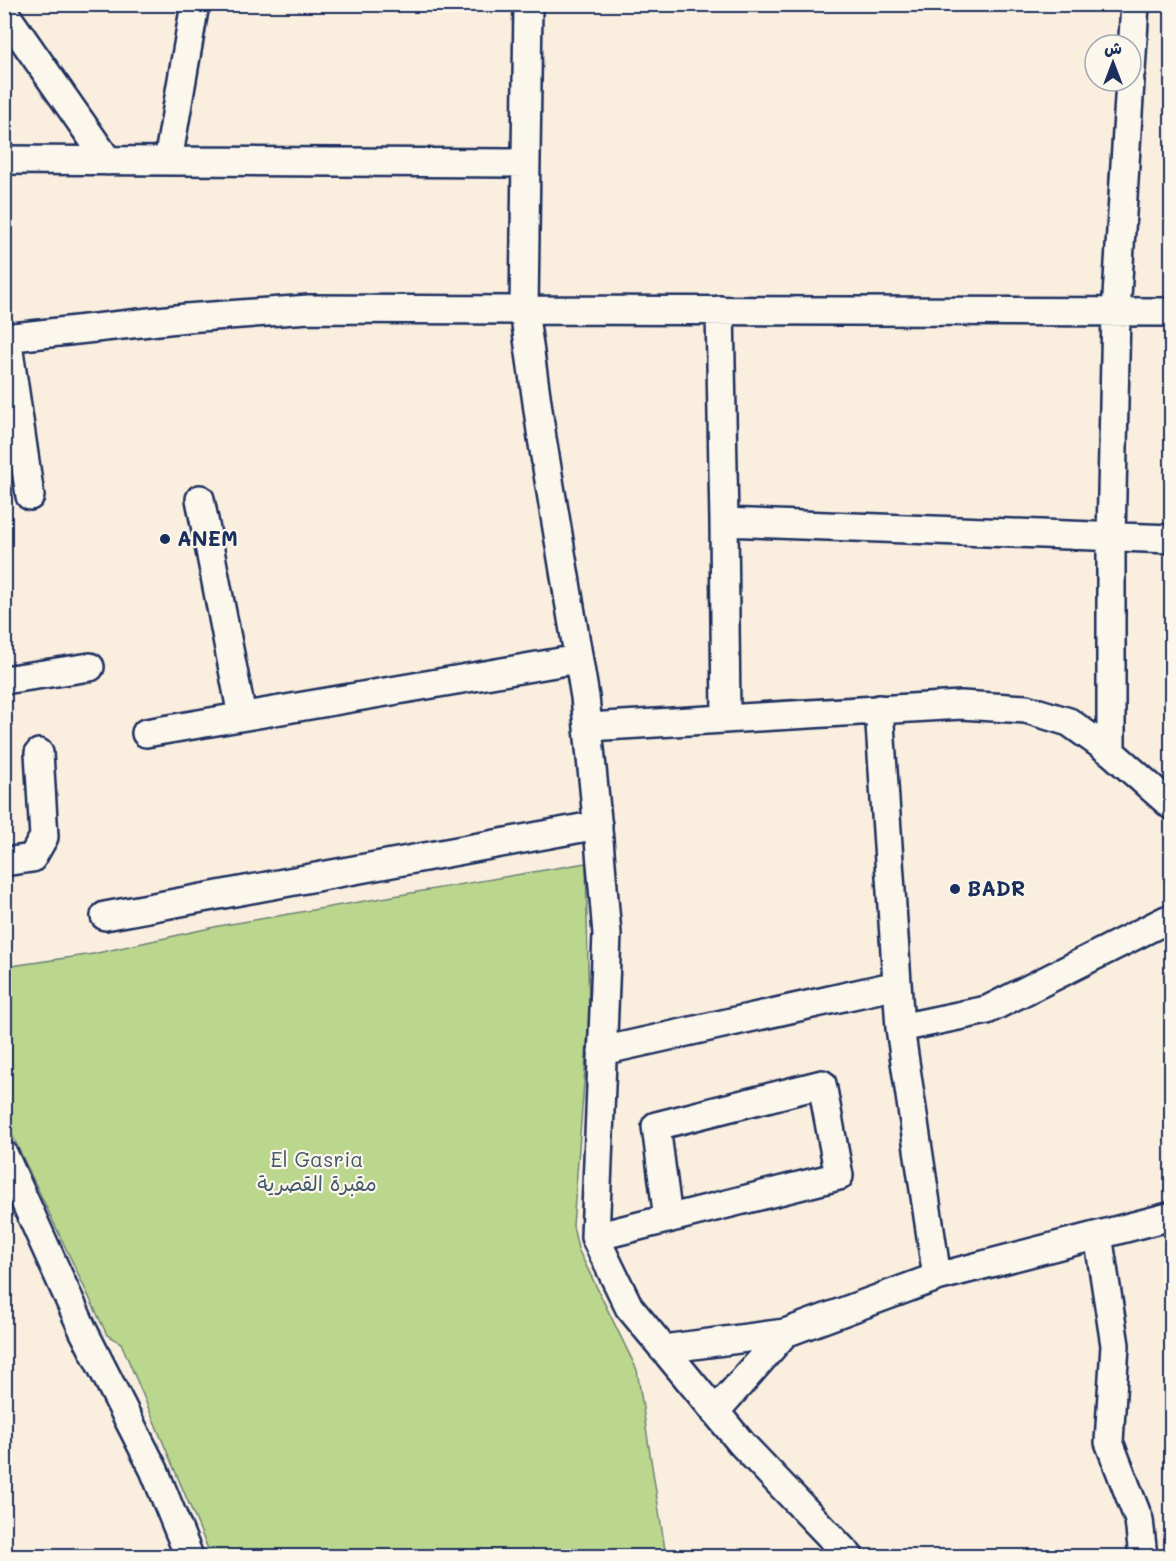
<svg xmlns="http://www.w3.org/2000/svg" width="1176" height="1561" font-family="Mali,'Playpen Sans Arabic',sans-serif">
  <style>
    .green { fill: #bbd68d; stroke: #6b8276; stroke-width: 1.5 }
    .lines { fill: none; stroke-linecap: round; stroke-linejoin: round }
    .minor-casing { stroke: #1b2f5e; stroke-width: 32 }
    .minor { stroke: #fbf7ec; stroke-width: 27 }
    .poi-dot { fill: #1b2f5e; stroke: #fbf7ec; stroke-width: 2 }
    .labels { text-anchor: middle; stroke-width: 4.5; stroke-linejoin: round; paint-order: stroke }
    .poi-label { font-size: 21px; font-weight: bold; fill: #1b2f5e; stroke: #fbf7ec; text-anchor: start }
    .park-label { font-size: 21px; fill: #43596a; stroke: #fbf7ec }
  </style>
  <rect width="100%" height="100%" fill="#faeede"/>
  <filter id="ink" filterUnits="userSpaceOnUse"><feTurbulence type="fractalNoise" baseFrequency=".0167" numOctaves="2"/><feDisplacementMap in="SourceGraphic" scale="12" xChannelSelector="R" yChannelSelector="G"/><feConvolveMatrix kernelMatrix="1 2 1 2 8 2 1 2 1" color-interpolation-filters="sRGB"/></filter>
  <g filter="url(#ink)">
    <path class="green" d="M586,863L589,1017L573,1226L578,1249L637,1370L666,1556H211L121,1343L107,1335L5,1120V967L93,954L219,926Z"/>
    <g class="lines">
      <g class="minor-casing">
        <path id="minor" d="M528,4L524,310L1172,312
          M4,12L108,161
          M1131,71L1135,4
          M4,160L526,163
          M168,161L195,4
          M720,310L724,522L1172,539
          M7,337L30,496
          M4,338L186,318L309,309L524,310L542,438L585,697L599,840L607,934L595,1237L629,1307L742,1444L849,1556
          M200,499L242,716
          M724,522L726,719
          M4,680L90,667
          M879,709L900,1028
          M588,727L961,705L1026,709L1069,722L1111,752L1172,806
          M146,733L578,659
          M1111,752V538L1116,313L1130,81
          M4,862L32,858L44,837L39,753
          M105,916L598,825
          M1172,919L1166,920L987,1010L900,1028L937,1277L1172,1216
          M602,1051L897,985
          M4,1155L83,1330L154,1470L189,1556
          M1098,1235L1115,1345L1109,1442L1139,1520L1143,1556
          M595,1237L839,1176L822,1084L656,1126L668,1219
          M785,1333L937,1277
          M663,1349L785,1333L715,1412"/>
      </g>
      <use href="#minor" class="minor"/>
    </g>
  </g>
  <g class="poi-dot">
    <circle cx="165" cy="539" r="6"/>
    <circle cx="955" cy="889" r="6"/>
  </g>
  <g class="labels">
    <g class="poi-label">
      <text x="177" y="546">ANEM</text>
      <text x="967" y="896">BADR</text>
    </g>
    <g class="park-label">
      <text x="317" y="1167">El Gasria<tspan x="317" dy="24">مقبرة القصرية</tspan></text>
    </g>
  </g>
  <rect width="1176" height="1561" fill="none" stroke="#fbf7ec" stroke-width="24"/>
  <rect x="12" y="12" width="1152" height="1537" fill="none" stroke="#1b2f5e" stroke-width="2" filter="url(#ink)"/>
  <g transform="translate(1113 63)"><circle r="28" fill="#fbf7ec" stroke="#a1a7b3" stroke-width="1.5"/>
  <path d="M0-4.5L10 22L0 15L-10 22Z" fill="#1b2f5e"/>
  <text y="-9" font-size="16" font-weight="bold" text-anchor="middle" fill="#1b2f5e">ش</text>
  </g>
</svg>
